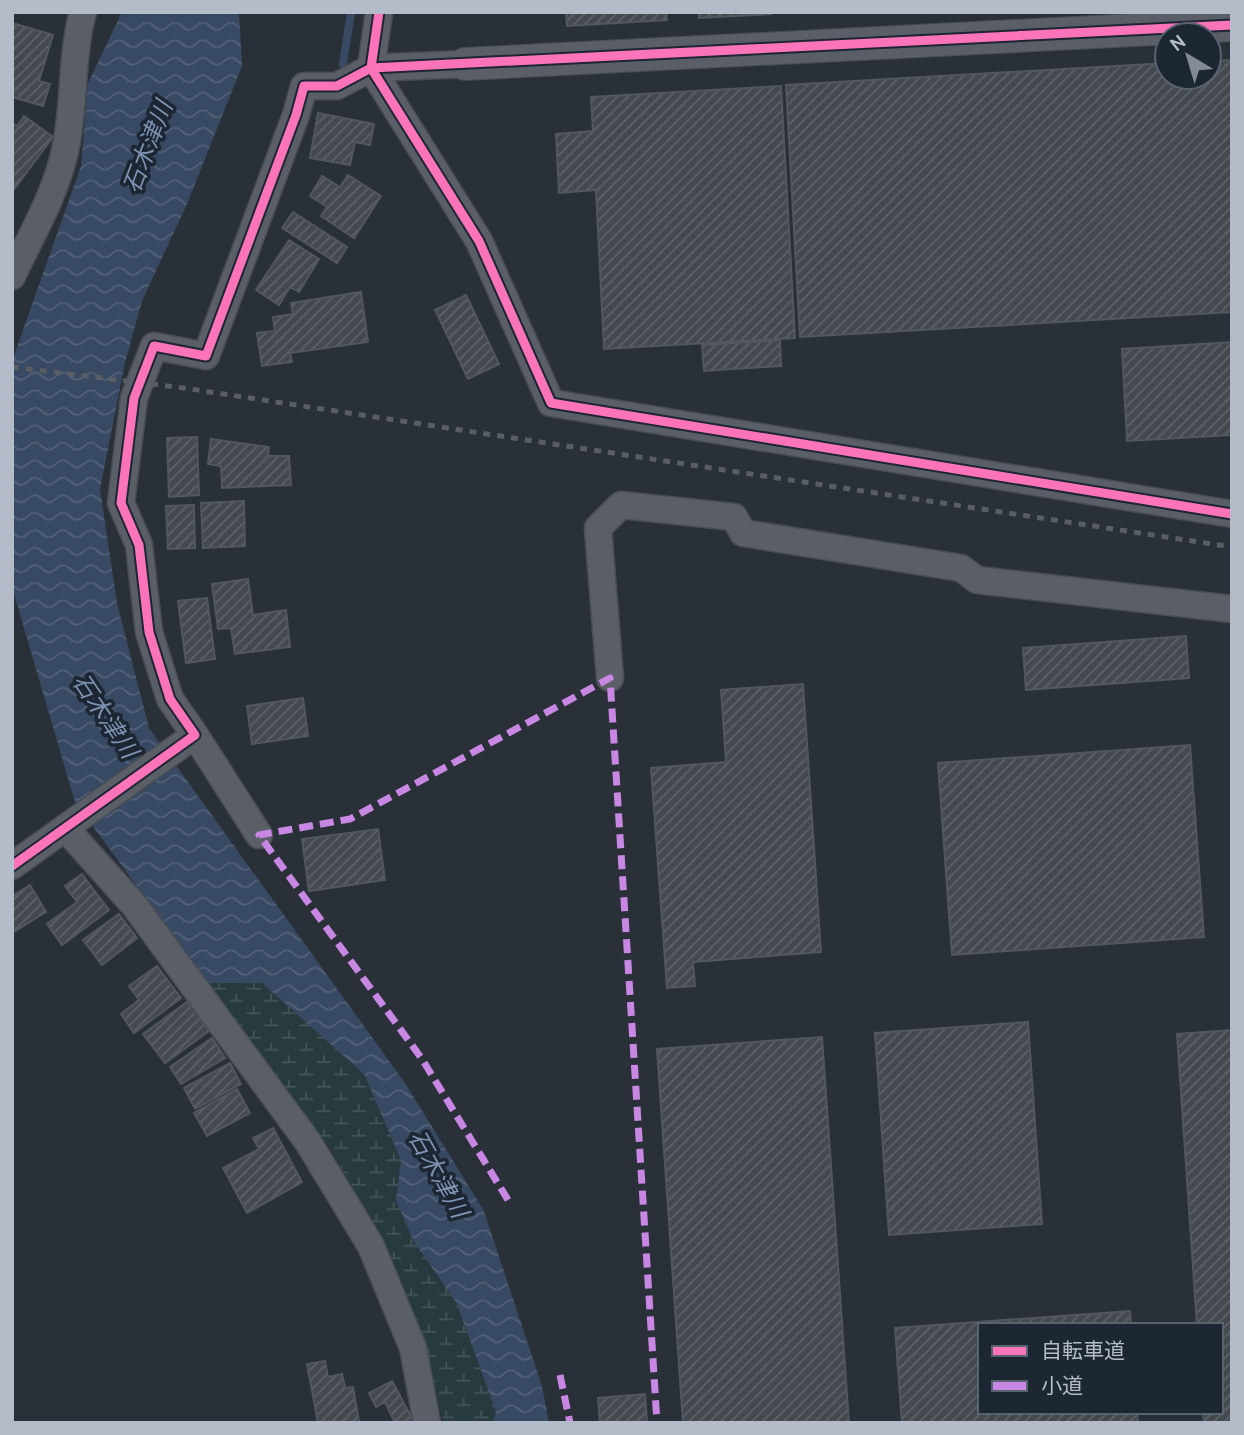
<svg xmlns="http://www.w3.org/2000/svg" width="1244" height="1435" font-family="Cabin,'Noto Sans JP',sans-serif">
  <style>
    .wetland { fill: url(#wetland-marsh) }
    .water { fill: url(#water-waves) }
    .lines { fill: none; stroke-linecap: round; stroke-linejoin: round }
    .stream { stroke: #384963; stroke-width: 8 }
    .building { fill: url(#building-hatch); stroke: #52575f; stroke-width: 2 }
    .minor-casing { stroke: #484c53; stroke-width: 29 }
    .tertiary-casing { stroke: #484c53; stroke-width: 34 }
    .minor { stroke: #5a5e66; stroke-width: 26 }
    .tertiary { stroke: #5a5e66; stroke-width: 32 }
    .rail { stroke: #595d64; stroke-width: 5; stroke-dasharray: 7 7; stroke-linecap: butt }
    .quiet { stroke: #c787e3; stroke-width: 7; stroke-dasharray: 14 7; stroke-linecap: butt }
    .cycleway-casing { stroke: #1d2633; stroke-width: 13 }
    .cycleway { stroke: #fb73b8; stroke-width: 9 }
    .labels { text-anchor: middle; stroke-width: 7; stroke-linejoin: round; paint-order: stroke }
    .water-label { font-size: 24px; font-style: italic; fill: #7c92b1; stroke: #1d2633 }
  </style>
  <defs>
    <pattern id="wetland-marsh" width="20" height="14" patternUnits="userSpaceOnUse" patternTransform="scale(1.75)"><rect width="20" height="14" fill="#273a3e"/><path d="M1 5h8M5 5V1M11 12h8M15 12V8" fill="none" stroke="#445559"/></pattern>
    <pattern id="water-waves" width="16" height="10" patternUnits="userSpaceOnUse" patternTransform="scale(1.75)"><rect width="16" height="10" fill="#384963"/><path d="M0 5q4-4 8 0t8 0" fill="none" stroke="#526178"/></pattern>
    <pattern id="building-hatch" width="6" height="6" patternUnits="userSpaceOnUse" patternTransform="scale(1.75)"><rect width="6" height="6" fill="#444950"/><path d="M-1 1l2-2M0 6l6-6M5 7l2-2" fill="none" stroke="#5d6168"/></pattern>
  </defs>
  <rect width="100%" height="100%" fill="#2a3038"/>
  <path class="wetland" d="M12,577L364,1074L441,1215L509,1423H444L425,1350L394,1263L332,1151L75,802L12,587Z"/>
  <path class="water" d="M122,12H239L242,66L187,204L142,301L125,363L100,489L117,603L149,728L405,1083L484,1211L542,1386L549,1423H493L496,1412L457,1304L413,1240L396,1200L401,1160L364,1074L262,983H208L75,802L12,587V361L81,166L88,83Z"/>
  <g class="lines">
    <path class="stream" d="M343,64L351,12"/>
  </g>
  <path class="building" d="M566,12H666L667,20L567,26Z
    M699,12H771V14L699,18Z
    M12,23L53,35L39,81L50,84L43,106L12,97Z
    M1232,60V312L800,337L786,85L1167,63V77H1209V61Z
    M781,86L795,338L604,349L596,190L559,193L556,134L593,131L591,97Z
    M318,113L374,124L370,145L355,142L350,165L310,158Z
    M24,116L53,137L12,192V123L17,126Z
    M348,175L381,196L354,238L321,216L327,207L310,196L322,176L340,187Z
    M293,212L347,247L337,263L282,228Z
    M289,240L319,259L299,292L290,287L279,305L256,290Z
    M361,292L368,342L290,353L292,362L262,366L257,333L275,331L273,317L293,314L291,303Z
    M466,295L499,364L468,379L435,310Z
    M780,340L781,366L704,371L702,345Z
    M1232,342V435L1127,441L1122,349Z
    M197,437L199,495L169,497L167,438Z
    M211,439L269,447L268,456H289L291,485L222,488L221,466L208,464Z
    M244,501L245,546L203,548L201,503Z
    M194,505L195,548L168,549L166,506Z
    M248,579L253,615L286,610L290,647L235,654L231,628L218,629L212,584Z
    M207,598L215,659L186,663L178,601Z
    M1186,636L1189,678L1026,690L1023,648Z
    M803,684L821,952L693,962L695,986L667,988L651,768L726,762L721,690Z
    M303,698L308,736L252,744L247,706Z
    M1190,745L1204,937L952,955L938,763Z
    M378,829L385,880L309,891L302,839Z
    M82,874L109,910L62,945L47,924L77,902L65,886Z
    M30,885L46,912L12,933V896Z
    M119,914L137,938L102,965L83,940Z
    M157,966L181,998L134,1033L121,1014L139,1000L129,986Z
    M187,1002L209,1031L165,1063L143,1034Z
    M1028,1022L1042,1224L889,1235L875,1033Z
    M1232,1030V1423H1204L1203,1412H1221V1325H1197L1177,1034Z
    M822,1037L849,1423H683L657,1049Z
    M212,1038L225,1058L181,1084L170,1067Z
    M230,1063L241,1084L195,1109L184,1088Z
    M237,1089L250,1113L207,1136L194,1113Z
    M273,1128L302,1182L247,1213L223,1168L259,1149L253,1138Z
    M1130,1311L1131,1325H980V1412H1137L1138,1423H902L895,1328Z
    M325,1361L328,1377L342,1374L345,1388L353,1387L359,1422L318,1423L307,1364Z
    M392,1381L414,1422L395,1423L385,1402L376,1407L369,1393Z
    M645,1394L647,1423H600L598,1398Z"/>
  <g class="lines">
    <g class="minor-casing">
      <path id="minor" d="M379,12L371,68L479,241L551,403L1232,514
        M12,276C32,234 57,192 66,146C75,102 71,56 83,12
        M610,678L598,528L621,505L734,517L743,533L961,568L977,580L1232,609
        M195,735L259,835
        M66,829L134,905L308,1142L371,1246L413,1348L427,1423
        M12,866L195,735L170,699L149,632L139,545L121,503L134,398L154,346L206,356L296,115L304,86H337L371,68L465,64"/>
    </g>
    <g class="tertiary-casing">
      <path id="tertiary" d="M465,64L1232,25"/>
    </g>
    <use href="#minor" class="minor"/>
    <use href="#tertiary" class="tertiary"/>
    <path class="rail" d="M12,367L184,388L1232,547"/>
    <path class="quiet" d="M508,1200L422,1059L259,835L350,819L610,678L657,1423
      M560,1375L570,1423"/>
    <g class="cycleway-casing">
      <path id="cycleway" d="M379,12L371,68L479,241L551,403L1232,514
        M12,866L195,735L170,699L149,632L139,545L121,503L134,398L154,346L206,356L296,115L304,86H337L371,68L1232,25"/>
    </g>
    <use href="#cycleway" class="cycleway"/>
  </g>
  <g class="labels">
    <g class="water-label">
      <text transform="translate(148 147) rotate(-69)" y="8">石木津川</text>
      <text transform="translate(105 716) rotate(56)" y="8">石木津川</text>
      <text transform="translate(438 1174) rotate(61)" y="8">石木津川</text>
    </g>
  </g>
  <rect width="1244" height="1435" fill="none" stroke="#b4bcc9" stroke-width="28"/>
  <rect x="978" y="1323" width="245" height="91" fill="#1d2633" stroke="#59626f" stroke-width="2"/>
  <rect x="992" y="1346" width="35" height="10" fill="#fb73b8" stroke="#59626f" stroke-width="2"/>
  <text x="1041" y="1358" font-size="21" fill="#b4bcc9">自転車道</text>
  <rect x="992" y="1381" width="35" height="10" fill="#c787e3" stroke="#59626f" stroke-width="2"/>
  <text x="1041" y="1393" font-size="21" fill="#b4bcc9">小道</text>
  <g transform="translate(1188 56) rotate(322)"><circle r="33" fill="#1d2633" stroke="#59626f" stroke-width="2"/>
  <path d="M0-5L12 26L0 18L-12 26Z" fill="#848b96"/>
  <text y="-10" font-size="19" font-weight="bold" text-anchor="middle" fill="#b4bcc9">N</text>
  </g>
</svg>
